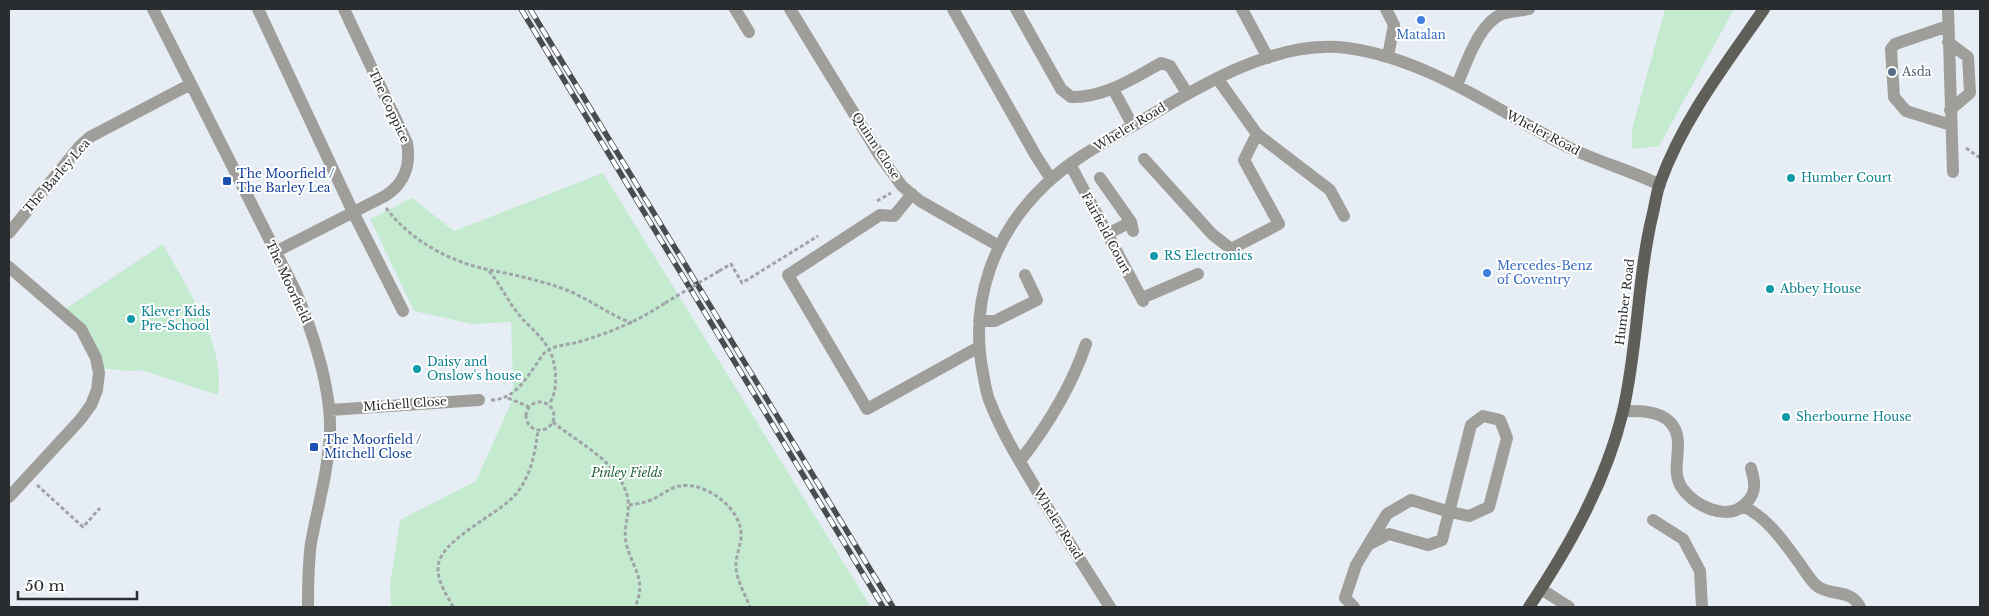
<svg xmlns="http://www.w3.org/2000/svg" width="1989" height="616" font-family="'Libre Baskerville',serif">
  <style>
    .green { fill: #c4ead0 }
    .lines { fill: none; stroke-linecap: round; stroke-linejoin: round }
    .path { stroke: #9fa4a9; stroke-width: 3; stroke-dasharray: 4 2.5; stroke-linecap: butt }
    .minor { stroke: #9f9e9b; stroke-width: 12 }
    .major { stroke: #605e58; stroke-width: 12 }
    .rail-casing { stroke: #4a4d50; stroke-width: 5.5 }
    .rail { stroke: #fff; stroke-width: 4; stroke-dasharray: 11; stroke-linecap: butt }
    .path-bridge { stroke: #9fa4a9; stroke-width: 3; stroke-dasharray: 4 2.5; stroke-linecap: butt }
    .shop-dot { fill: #3f7fe0; stroke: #fff; stroke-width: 2 }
    .service-dot { fill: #5c6f8a; stroke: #fff; stroke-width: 2 }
    .culture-dot { fill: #0f9aa8; stroke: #fff; stroke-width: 2 }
    .transit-dot { fill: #1a4fb4; stroke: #fff; stroke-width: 2 }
    .labels { text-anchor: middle; stroke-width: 4; stroke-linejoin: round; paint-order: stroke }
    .shop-label { font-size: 12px; fill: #366cbe; stroke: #fff }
    .service-label { font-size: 12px; fill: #4e5e75; stroke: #fff; text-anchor: start }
    .street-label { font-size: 12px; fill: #2a2d2f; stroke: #fff }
    .transit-label { font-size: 12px; fill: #164399; stroke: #fff; text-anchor: start }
    .culture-label { font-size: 12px; fill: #0d838f; stroke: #fff; text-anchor: start }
    .park-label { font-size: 12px; font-style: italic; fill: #1f5f3b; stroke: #fff }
  </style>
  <rect width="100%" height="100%" fill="#e7edf4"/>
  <path class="green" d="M1665,9H1734L1659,146L1632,149V129Z
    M603,173L871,607H391L390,585L400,520L476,481L511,403L513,385L511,322L472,324L414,311L370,219L412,198L454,231Z
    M163,244C186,287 226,344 218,395L141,370L129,371L98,368L96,358L62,311Z"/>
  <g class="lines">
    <path class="path" d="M1966,148L1980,158
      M877,201L891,193
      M386,208C411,241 450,262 490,270C515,275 539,280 564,289C588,298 609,315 632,323
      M489,271C501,285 508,302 520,316C529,327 541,335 548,348C557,362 559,391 549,404
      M719,271L731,264L742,283L818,236
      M508,398L529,407
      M491,400C518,400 530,371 545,352C556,344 570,345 582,341C614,331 638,321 665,303
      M526 416a14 14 0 1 1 28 0a14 14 0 1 1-28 0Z
      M553,422C579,444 622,463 628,500C630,514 623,528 626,542C631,567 648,579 635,607
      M37,485L83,527L100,508
      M629,505C636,504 644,503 651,500C661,496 669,488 679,486C704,481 740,507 741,533C742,545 735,555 736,567C737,581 745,594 750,607
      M453,607C447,595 438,583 438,569C437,540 499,515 516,494C531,476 535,453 538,430"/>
    <path class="minor" d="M153,9L295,290C312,329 331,387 330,430C329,468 318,505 311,543C308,564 308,586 308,607
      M258,9L353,212L403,311
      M735,9L749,32
      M790,9L880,156L902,186L920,201L999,246
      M953,9L1036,156L1051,179
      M1016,9L1061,89L1071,97C1104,98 1132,79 1161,63L1170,66L1187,93
      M1242,9L1268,58
      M1386,9L1394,25L1388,56
      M1948,9L1953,172
      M1948,26L1895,44L1891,49L1894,97L1906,111L1951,125
      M1948,42L1968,57L1970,93L1950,110
      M1217,78L1257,134L1330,190L1344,216
      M1457,85C1466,64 1479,23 1502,14C1510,11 1520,11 1529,9
      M1113,89L1133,126
      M1144,159L1212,234L1231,249L1279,224L1244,160L1257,134
      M1070,164L1143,301
      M1100,178L1131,222L1133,231
      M912,194L894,216L880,215L788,275L867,409L979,347
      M9,233L79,147L90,137L191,84
      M1107,234L1131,222
      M275,252L385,196C405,183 411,166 407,143L344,9
      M9,267L81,329L96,358L99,373L97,390L91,405L80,420L9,497
      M1142,298L1198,274
      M979,321H995L1037,300L1025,275
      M330,410L479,400
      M1623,411C1639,411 1658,410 1670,422C1688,441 1668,468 1682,488C1695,506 1727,522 1745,504C1751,499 1755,491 1754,483C1754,478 1752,473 1751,468
      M1020,461C1048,425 1071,388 1086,344
      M1743,506C1769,519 1783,541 1800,564C1805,571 1810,580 1817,586C1831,597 1851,588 1860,607
      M1450,512L1469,516L1489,507L1507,438L1500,420L1483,416L1471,425L1442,540L1428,545L1389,534L1368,545L1387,514L1411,500L1450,512
      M1653,520L1683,539L1700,571L1702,607
      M1541,589L1569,607
      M1110,607C1085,568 1060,528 1036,489C1019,460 1002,433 990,402C986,393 985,383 983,373C969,302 993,234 1046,184C1075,156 1113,138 1148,117C1204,83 1279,39 1347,48C1429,59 1497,111 1568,147C1598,162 1630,170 1660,185
      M1354,607L1345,598L1356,565L1368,545"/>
    <path class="major" d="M1529,607C1569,547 1606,482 1623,411C1638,347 1637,280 1652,217C1655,206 1656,194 1660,183C1683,119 1726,64 1764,9"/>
    <g class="rail-casing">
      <path id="rail" d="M521,9L883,607
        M530,9L893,607"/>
    </g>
    <use href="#rail" class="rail"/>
    <path class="path-bridge" d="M665,303L719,271"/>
  </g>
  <g class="shop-dot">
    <circle cx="1421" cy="20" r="5"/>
    <circle cx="1487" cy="273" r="5"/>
  </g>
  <circle class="service-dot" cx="1892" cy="72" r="5"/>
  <g class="culture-dot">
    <circle cx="1791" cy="178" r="5"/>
    <circle cx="1154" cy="256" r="5"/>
    <circle cx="1770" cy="289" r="5"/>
    <circle cx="131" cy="319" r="5"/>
    <circle cx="417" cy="369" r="5"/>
    <circle cx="1786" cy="417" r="5"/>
  </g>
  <g class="transit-dot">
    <rect x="222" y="176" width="10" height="10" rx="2.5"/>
    <rect x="309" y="442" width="10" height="10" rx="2.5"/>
  </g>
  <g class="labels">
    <g class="shop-label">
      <text x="1421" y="39">Matalan</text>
      <text x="1497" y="270" text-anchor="start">Mercedes-Benz<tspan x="1497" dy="14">of Coventry</tspan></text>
    </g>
    <g class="service-label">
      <text x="1902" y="76">Asda</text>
    </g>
    <g class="street-label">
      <text transform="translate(389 106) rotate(65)" y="4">The Coppice</text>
      <text transform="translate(1130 127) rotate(-31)" y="4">Wheler Road</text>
      <text transform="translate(1543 133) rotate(28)" y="4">Wheler Road</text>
      <text transform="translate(876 146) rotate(57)" y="4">Quinn Close</text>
      <text transform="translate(57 176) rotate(-49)" y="4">The Barley Lea</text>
      <text transform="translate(1106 233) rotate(62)" y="4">Fairfield Court</text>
      <text transform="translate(288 282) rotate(65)" y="4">The Moorfield</text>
      <text transform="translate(1625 302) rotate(-83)" y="4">Humber Road</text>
      <text transform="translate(405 404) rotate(-4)" y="4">Michell Close</text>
      <text transform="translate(1058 524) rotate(58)" y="4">Wheler Road</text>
    </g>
    <g class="transit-label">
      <text x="237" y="178">The Moorfield /<tspan x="237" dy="14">The Barley Lea</tspan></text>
      <text x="324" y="444">The Moorfield /<tspan x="324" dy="14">Mitchell Close</tspan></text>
    </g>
    <g class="culture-label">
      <text x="1801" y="182">Humber Court</text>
      <text x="1164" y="260">RS Electronics</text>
      <text x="1780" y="293">Abbey House</text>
      <text x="141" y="316">Klever Kids<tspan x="141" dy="14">Pre-School</tspan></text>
      <text x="427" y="366">Daisy and<tspan x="427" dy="14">Onslow's house</tspan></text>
      <text x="1796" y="421">Sherbourne House</text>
    </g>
    <g class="park-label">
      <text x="627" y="477">Pinley Fields</text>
    </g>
  </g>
  <rect width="1989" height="616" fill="none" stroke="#2a2d2f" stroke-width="20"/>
  <path d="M18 591v8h119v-8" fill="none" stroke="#2a2d2f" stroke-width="2.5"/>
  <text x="25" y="591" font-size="15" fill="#2a2d2f" stroke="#ffffff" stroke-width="4" paint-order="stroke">50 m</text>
</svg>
